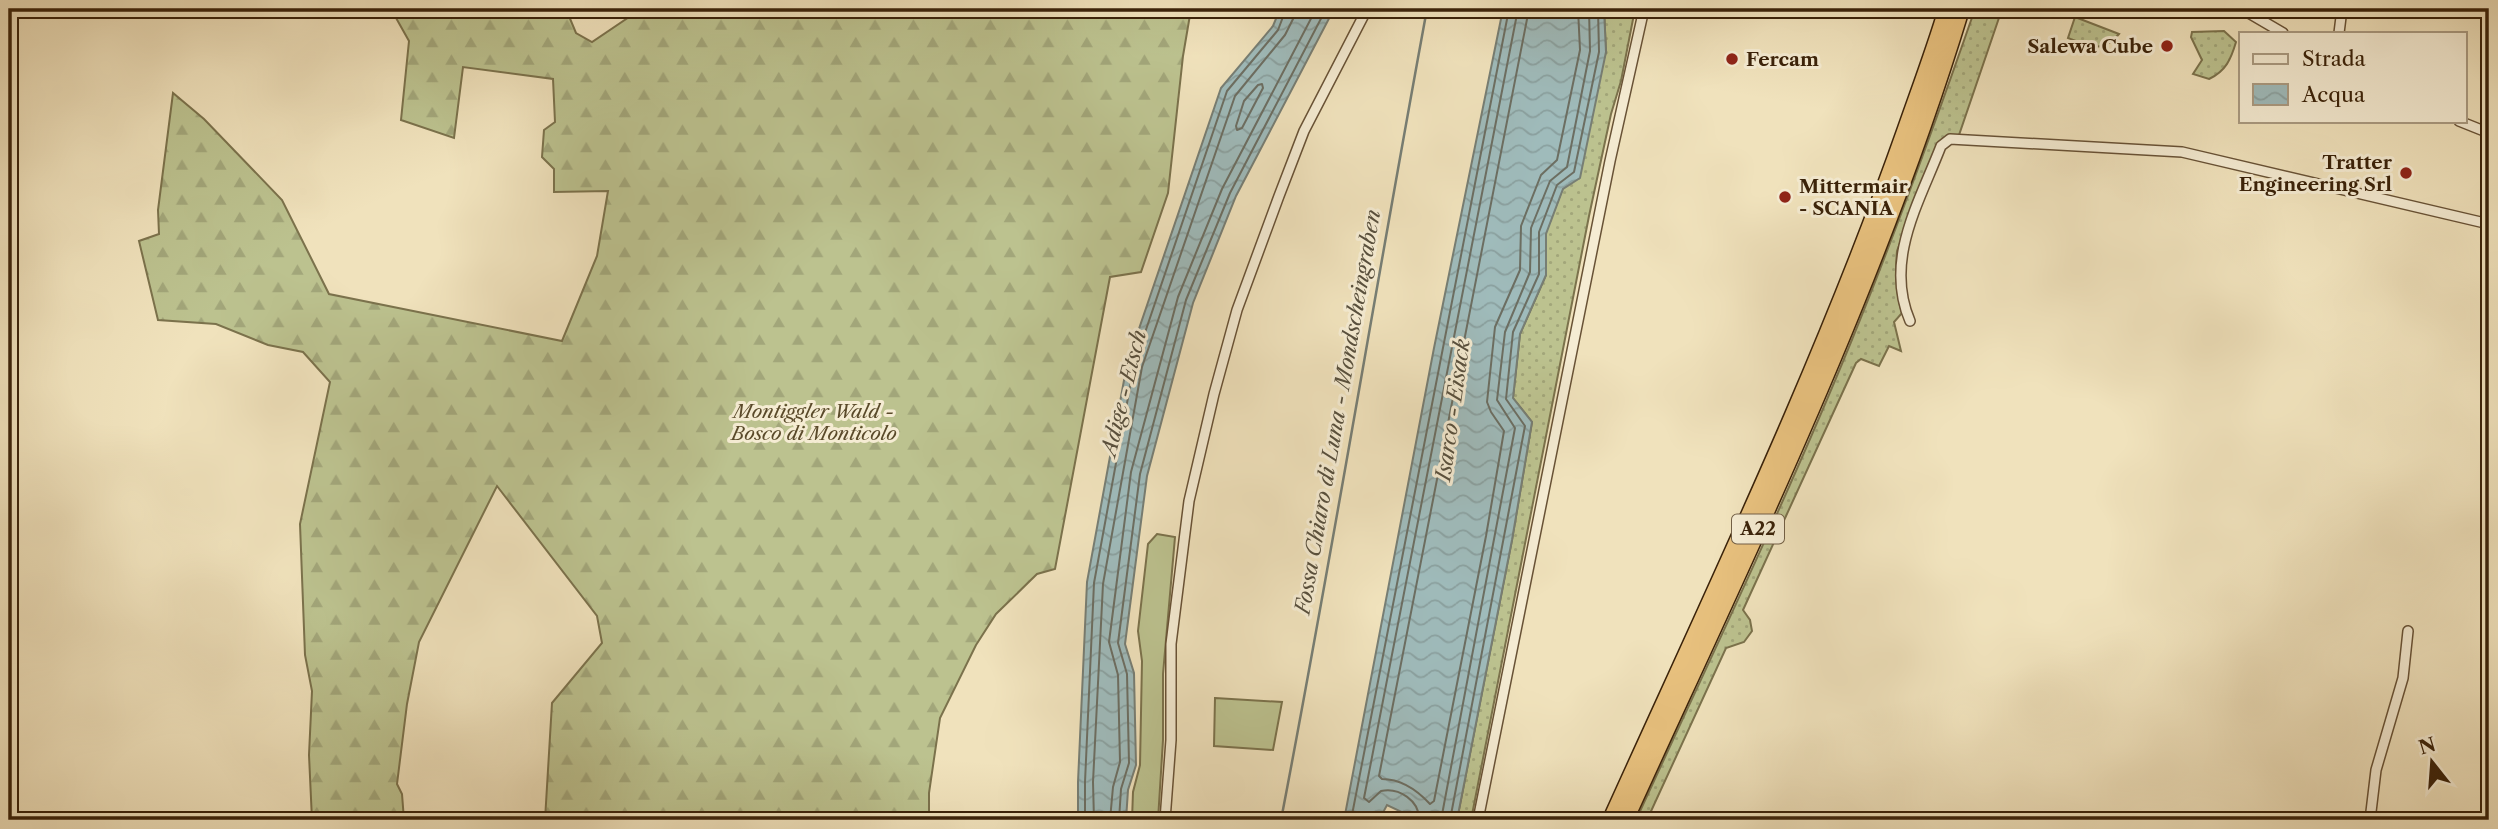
<svg xmlns="http://www.w3.org/2000/svg" width="2498" height="829" font-family="'Libre Caslon Text',serif">
  <style>
    .grass { fill: url(#grass-dots); stroke: #7b724c; stroke-width: 2 }
    .forest { fill: url(#forest-firs); stroke: #7b724c; stroke-width: 2 }
    .garden { fill: #bcc28f; stroke: #7b724c; stroke-width: 2 }
    .water { fill: url(#water-waves); stroke: #777e74; stroke-width: 2 }
    .lines { fill: none; stroke-linecap: round; stroke-linejoin: round }
    .shore { stroke: #6c6e62; stroke-width: 2 }
    .stream { stroke: #777e74; stroke-width: 2.5 }
    .minor-casing { stroke: #685236; stroke-width: 12 }
    .secondary-casing { stroke: #3a2209; stroke-width: 16 }
    .motorway-casing { stroke: #3a2209; stroke-width: 19 }
    .minor { stroke: #f5ecd3; stroke-width: 9 }
    .secondary { stroke: #f5ecd3; stroke-width: 12 }
    .motorway { stroke: #e8c17e; stroke-width: 16 }
    .poi-dot { fill: #8f2418; stroke: #f5ecd3; stroke-width: 2.5 }
    .labels { text-anchor: middle; stroke-width: 6; stroke-linejoin: round; paint-order: stroke }
    .shield { fill: #f5ecd3; stroke: #725f46; stroke-width: 2 }
    .shield-label { font-size: 18px; font-weight: bold; fill: #3a2209 }
    .poi-label { font-size: 19px; font-weight: bold; fill: #3a2209; stroke: #f5ecd3; text-anchor: end }
    .park-label { font-size: 19px; font-style: italic; fill: #5a4a2a; stroke: #f5ecd3 }
    .water-label { font-size: 21px; font-style: italic; fill: #58503e; stroke: #f5ecd3 }
  </style>
  <defs>
    <pattern id="grass-dots" width="8" height="8" patternUnits="userSpaceOnUse" patternTransform="scale(1.75)"><rect width="8" height="8" fill="#bcc28f"/><path d="M2 2h.1M6 6h.1" fill="none" stroke="#a2a67a" stroke-width="1.8" stroke-linecap="round"/></pattern>
    <pattern id="forest-firs" width="22" height="20" patternUnits="userSpaceOnUse" patternTransform="scale(1.75)"><rect width="22" height="20" fill="#bcc28f"/><path d="M5 1l3.5 6h-7zM16 11l3.5 6h-7z" fill="#a2a67a"/></pattern>
    <pattern id="water-waves" width="16" height="10" patternUnits="userSpaceOnUse" patternTransform="scale(1.75)"><rect width="16" height="10" fill="#9fbbbb"/><path d="M0 5q4-4 8 0t8 0" fill="none" stroke="#8aa09f"/></pattern>
  </defs>
  <rect width="100%" height="100%" fill="#f0e2bc"/>
  <filter id="stains"><feTurbulence type="fractalNoise" baseFrequency=".00286" numOctaves="4"/><feColorMatrix values="0 0 0 0 .2 0 0 0 0 .09 0 0 0 0 .02 0 0 0 .5 -.17"/></filter>
  <radialGradient id="worn" r=".72"><stop offset=".6" stop-color="#630" stop-opacity="0"/><stop offset="1" stop-color="#630" stop-opacity=".3"/></radialGradient>
  <path class="grass" d="M1604,9H1635L1621,81L1611,114L1589,216L1471,820H1457L1512,540L1532,422L1513,398L1520,334L1546,275L1545,234L1563,188L1606,52Z
    M1975,9H2002L1959,135L1948,136L1938,144L1897,251C1895,272 1896,293 1902,313L1894,322L1901,351L1889,346L1879,366L1861,359L1856,363L1743,610L1750,620L1752,631L1744,642L1726,648L1647,820H1636C1709,661 1785,503 1851,342C1896,232 1936,121 1975,9Z
    M2075,17L2119,34C2102,54 2090,46 2068,38Z
    M2224,31L2236,42C2231,59 2226,71 2209,79L2193,74L2202,60L2191,37L2192,32Z"/>
  <path class="forest" d="M391,9H566L576,33L592,42L641,9H1191L1183,56L1168,193L1141,272L1110,277L1055,569L1037,574L996,614L976,645L940,718L929,793V820H545L552,703L602,643L597,616L497,486L419,642L407,704L397,784L402,794L404,820H312L309,755L312,691L305,655L300,524L330,382L303,352L268,345L216,324L158,320L139,241L159,234L158,210L173,93L204,119L282,200L329,294L562,341L597,256L608,191L554,192V169L542,157L544,130L555,122L553,79L463,67L454,138L401,120L409,41Z"/>
  <path class="garden" d="M1157,534L1175,537L1163,674V740L1158,820H1132L1133,792L1140,765L1142,661L1138,631L1148,544Z
    M1215,698L1282,702L1273,750L1214,746Z"/>
  <path class="water" d="M1280,9H1334L1236,196L1193,303L1147,476L1125,644L1134,673L1136,765L1128,790L1126,820H1078V782L1087,582L1127,364L1221,88L1273,26Z
    M1503,9H1604L1606,52L1580,178L1563,189L1546,234V275L1520,334L1513,398L1532,422L1512,540L1457,820H1403L1404,813L1387,805L1379,820H1344L1434,348Z"/>
  <g class="lines">
    <path class="shore" d="M1529,9L1379,776L1382,779C1402,779 1417,790 1430,804L1434,801L1486,536L1504,431L1491,412L1487,402L1495,327L1520,270L1521,226L1541,175L1557,160L1580,50L1578,9
      M1262,84L1263,88L1242,128L1237,130L1236,126L1244,101L1258,85Z
      M1085,820V782L1094,583L1134,365L1227,91L1278,30L1286,9
      M1094,820L1093,782L1103,584L1142,367L1235,96L1285,35L1294,17L1295,9
      M1110,820L1113,787L1120,762L1118,675L1109,642L1131,472L1178,297L1222,189L1316,9
      M1119,820L1121,789L1129,763L1127,674L1118,643L1140,474L1186,300L1230,193L1326,9
      M1351,820L1509,9
      M1419,820C1420,801 1399,787 1381,791L1369,802L1364,798L1518,9
      M1441,820L1515,428L1497,400L1505,332L1530,272L1531,228L1550,181L1567,167L1590,51L1589,9
      M1450,820L1525,426L1506,399L1513,332L1539,274V232L1557,185L1574,172L1599,52L1598,9"/>
    <path class="stream" d="M1281,820C1333,550 1377,279 1427,9"/>
    <g class="minor-casing">
      <path id="minor" d="M2242,9L2283,33
        M2339,33L2342,9
        M2459,121L2489,133
        M1910,321C1884,260 1919,203 1941,146L1950,139L2182,152L2489,224
        M1165,820L1171,740V644L1189,501L1214,394L1237,310L1279,196L1304,131L1367,9
        M1478,820L1610,161L1644,9
        M2370,820L2376,770L2403,678L2408,631"/>
    </g>
    <g class="secondary-casing">
      <path id="secondary" d="M9,10L13,9"/>
    </g>
    <g class="motorway-casing">
      <path id="motorway" d="M1611,820C1714,592 1823,365 1906,129C1920,89 1935,49 1947,9
        M1625,820C1746,554 1876,289 1961,9"/>
    </g>
    <use href="#minor" class="minor"/>
    <use href="#secondary" class="secondary"/>
    <use href="#motorway" class="motorway"/>
  </g>
  <g class="poi-dot">
    <circle cx="2167" cy="46" r="7"/>
    <circle cx="1732" cy="59" r="7"/>
    <circle cx="2406" cy="173" r="7"/>
    <circle cx="1785" cy="197" r="7"/>
  </g>
  <g class="labels">
    <rect class="shield" x="1732" y="514.5" width="52" height="29" rx="5"/>
    <g class="shield-label">
      <text x="1758" y="535">A22</text>
    </g>
    <g class="poi-label">
      <text x="2153" y="53">Salewa Cube</text>
      <text x="1746" y="66" text-anchor="start">Fercam</text>
      <text x="2392" y="169">Tratter<tspan x="2392" dy="22">Engineering Srl</tspan></text>
      <text x="1799" y="193" text-anchor="start">Mittermair<tspan x="1799" dy="22">- SCANIA</tspan></text>
    </g>
    <g class="park-label">
      <text x="814" y="418">Montiggler Wald -<tspan x="814" dy="22">Bosco di Monticolo</tspan></text>
    </g>
    <g class="water-label">
      <text transform="translate(1124 393) rotate(-76)" y="7">Adige - Etsch</text>
      <text transform="translate(1453 410) rotate(-82)" y="7">Isarco - Eisack</text>
      <text transform="translate(1338 412) rotate(-80)" y="7">Fossa Chiaro di Luna - Mondscheingraben</text>
    </g>
  </g>
  <rect width="2498" height="829" fill="none" stroke="#f0e2bc" stroke-width="35"/>
  <rect x="10" y="10" width="2477" height="808" fill="none" stroke="#3a2209" stroke-width="3.5"/>
  <rect x="18" y="18" width="2463" height="794" fill="none" stroke="#3a2209" stroke-width="2"/>
  <rect x="2239" y="32" width="228" height="91" fill="#f5ecd3" stroke="#aa9b82" stroke-width="2"/>
  <rect x="2253" y="54" width="35" height="10" fill="#f5ecd3" stroke="#aa9b82" stroke-width="2"/>
  <text x="2302" y="66" font-size="21" fill="#3a2209">Strada</text>
  <rect x="2253" y="84" width="35" height="21" fill="url(#water-waves)" stroke="#aa9b82" stroke-width="2"/>
  <text x="2302" y="102" font-size="21" fill="#3a2209">Acqua</text>
  <g transform="translate(2432 762) rotate(343)" stroke="#f5ecd3" stroke-width="5" paint-order="stroke">
  <path d="M0-5L12 26L0 18L-12 26Z" fill="#3a2209"/>
  <text y="-10" font-size="19" font-weight="bold" text-anchor="middle" fill="#3a2209">N</text>
  </g>
  <rect width="100%" height="100%" filter="url(#stains)"/>
  <rect width="100%" height="100%" fill="url(#worn)"/>
</svg>
